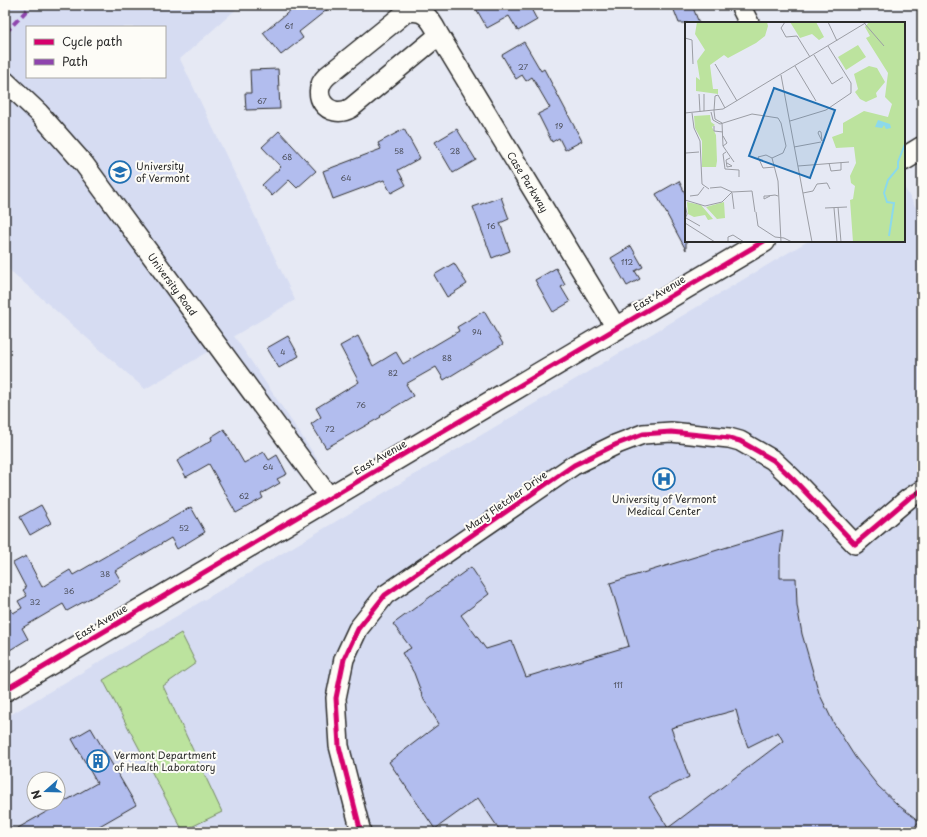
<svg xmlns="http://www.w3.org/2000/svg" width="927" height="837" font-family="'Playpen Sans',sans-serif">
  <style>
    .built { fill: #d6dcf2; fill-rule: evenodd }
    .green { fill: #bce39e; stroke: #748764 }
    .building { fill: #b2bdee; stroke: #2b2b2b; fill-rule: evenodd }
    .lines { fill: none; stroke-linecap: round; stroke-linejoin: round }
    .street-casing { stroke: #2b2b2b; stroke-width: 22 }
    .secondary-casing { stroke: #2b2b2b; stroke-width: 25 }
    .street { stroke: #fdfcf7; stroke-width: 19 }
    .secondary { stroke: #fdfcf7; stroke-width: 22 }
    .quiet { stroke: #8e44ad; stroke-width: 4; stroke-dasharray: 8 4; stroke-linecap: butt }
    .cycleway-casing { stroke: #fdfcf7; stroke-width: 8 }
    .cycleway { stroke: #d6006c; stroke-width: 5 }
    .labels { text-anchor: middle; stroke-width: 4; stroke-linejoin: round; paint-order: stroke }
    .number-label { font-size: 8px; fill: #4d505c }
    .poi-label { font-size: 10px; fill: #2b2b2b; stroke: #fdfcf7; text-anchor: start }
    .street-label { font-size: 10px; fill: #2b2b2b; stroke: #fdfcf7 }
    .inset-river { fill: none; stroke: #8cd9eb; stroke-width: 2 }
    .inset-road { fill: none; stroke: #9b9da4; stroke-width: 1 }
    .view { fill: #1f6fb2; fill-opacity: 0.15; stroke: #1f6fb2; stroke-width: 2 }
    .inset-edge { fill: none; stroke: #2b2b2b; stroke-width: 2 }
  </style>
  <rect width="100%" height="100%" fill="#e6e9f4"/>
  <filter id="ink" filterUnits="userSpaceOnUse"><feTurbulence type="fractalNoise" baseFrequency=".025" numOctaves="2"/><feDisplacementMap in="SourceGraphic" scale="8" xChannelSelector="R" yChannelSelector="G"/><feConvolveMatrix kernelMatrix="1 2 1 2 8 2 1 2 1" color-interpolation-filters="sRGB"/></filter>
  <g filter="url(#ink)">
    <path class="built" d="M5,5H241L180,59L295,300L234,336L320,463L298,475L213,349L145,389L5,266ZM27,27H165V77H27Z
      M904,187L922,218V832H5V718L808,241H904ZM34,779H58V803H34Z"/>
    <path class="green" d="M181,633L196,663L163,686L222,812L183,831L103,680Z"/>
    <path class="building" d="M297,5H333L299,32L303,38L281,55L263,33Z
      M474,5H529L537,20L518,31L509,16L487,28Z
      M672,5H692L699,23H679Z
      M524,42L541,71L544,69L582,141L565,150L559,138L552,142L538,114L550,108L532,77L526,81L522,75L516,79L502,55Z
      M278,69L280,109L246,110L245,93H251L250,70Z
      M404,129L420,158L398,170L406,185L391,193L384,180L333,199L323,171L381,149L378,143Z
      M457,129L476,160L453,173L435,142Z
      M279,131L316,171L297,188L289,180L272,196L262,185L281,167L262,147Z
      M679,181L686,195V250L656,194Z
      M501,197L509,219L500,223L510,251L492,258L473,207Z
      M631,246L643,267L635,271L640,279L627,286L611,258Z
      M454,263L467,284L447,297L434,275Z
      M556,268L565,285L561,287L570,302L553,312L535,280Z
      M484,311L503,344L444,380L436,367L406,384L413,396L380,416L381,417L326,448L311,424L321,417L316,408L359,382L340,346L358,336L373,366L396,352L403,364L459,331L457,327Z
      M288,336L299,356L279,368L267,348Z
      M224,429L244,463L264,452L269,460L277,455L287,474L277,479L280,483L261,494L263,498L236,513L209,464L186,477L177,461L212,440L211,437Z
      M41,505L51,523L30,535L20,517Z
      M191,507L205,532L177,549L171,538L115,571L121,581L67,611L63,604L22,628L28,639L5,653V601L13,613L22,608L18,601L27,596L23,590L26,588L13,563L26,556L42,587L70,570L73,575Z
      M783,530L780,556V578H796L797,605L802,634L819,693L833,722L855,757L878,786L898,805L919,821L911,832H501L478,798L435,829L389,762L439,724L424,700L414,673L402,653L411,648L393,624L471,567L489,594L461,615L486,649L512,641L526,677L629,646L610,583ZM736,710L741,729L748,747L778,732L783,741L668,828L649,797L689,777L671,728Z
      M91,728L136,805L89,832H11L97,783L72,739Z"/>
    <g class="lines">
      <g class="street-casing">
        <g id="street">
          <path d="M740,5L749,23"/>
          <path id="s1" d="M439,35L351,108C328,121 308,94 327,76L405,13C425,7 431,20 439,35L603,306L617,329"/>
          <path id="s2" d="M5,81L39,113L84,164L329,497"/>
          <path d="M361,832L339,746L336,698L344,659L358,629L385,595L574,465L617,444L643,434L671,432L729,438L740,441L773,460L793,479L855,544L908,499L922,490"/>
        </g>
      </g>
      <g class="secondary-casing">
        <path id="secondary" d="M904,159L922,148
          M5,690L764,241"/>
      </g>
      <use href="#street" class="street"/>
      <use href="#secondary" class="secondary"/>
      <path class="quiet" d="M5,33L32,5"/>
      <g class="cycleway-casing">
        <path id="cycleway" d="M5,690L764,241
          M361,832L339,746L336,698L344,659L358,629L385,595L574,465L617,444L643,434L671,432L729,438L740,441L773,460L793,479L855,544L908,499L922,490"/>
      </g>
      <use href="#cycleway" class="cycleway"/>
    </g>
  </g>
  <defs>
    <g id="university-ring" transform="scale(1.15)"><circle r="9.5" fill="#fdfcf7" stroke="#1f6fb2" stroke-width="1.5"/><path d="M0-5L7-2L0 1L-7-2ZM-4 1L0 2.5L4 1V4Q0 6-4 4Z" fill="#1f6fb2"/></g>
    <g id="hospital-ring" transform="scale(1.15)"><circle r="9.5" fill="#fdfcf7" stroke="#1f6fb2" stroke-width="1.5"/><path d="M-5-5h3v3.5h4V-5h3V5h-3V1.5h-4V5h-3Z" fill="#1f6fb2"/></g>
    <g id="building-ring" transform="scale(1.15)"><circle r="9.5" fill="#fdfcf7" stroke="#1f6fb2" stroke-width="1.5"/><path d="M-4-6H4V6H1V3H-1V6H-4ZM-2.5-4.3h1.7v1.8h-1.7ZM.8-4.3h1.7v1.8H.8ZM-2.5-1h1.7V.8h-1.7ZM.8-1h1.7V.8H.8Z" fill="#1f6fb2"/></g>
  </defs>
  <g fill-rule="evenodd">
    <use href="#university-ring" x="120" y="172"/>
    <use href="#hospital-ring" x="664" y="479"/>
    <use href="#building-ring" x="98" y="761"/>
  </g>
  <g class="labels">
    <g class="number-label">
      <text x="289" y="29">61</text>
      <text x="523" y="70">27</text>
      <text x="262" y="104">67</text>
      <text x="559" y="129">19</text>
      <text x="399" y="154">58</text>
      <text x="455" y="154">28</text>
      <text x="287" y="160">68</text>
      <text x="346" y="181">64</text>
      <text x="491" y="229">16</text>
      <text x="627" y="265">112</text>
      <text x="477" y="335">94</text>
      <text x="283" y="355">4</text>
      <text x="447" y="361">88</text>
      <text x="393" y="376">82</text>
      <text x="361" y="408">76</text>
      <text x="330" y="432">72</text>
      <text x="268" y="470">64</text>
      <text x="244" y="499">62</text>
      <text x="184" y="531">52</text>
      <text x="105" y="577">38</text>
      <text x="69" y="594">36</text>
      <text x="35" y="605">32</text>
      <text x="618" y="688">111</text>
    </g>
    <g class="poi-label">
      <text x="136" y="170">University<tspan x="136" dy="12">of Vermont</tspan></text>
      <text x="664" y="503" text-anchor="middle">University of Vermont<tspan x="664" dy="12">Medical Center</tspan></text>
      <text x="114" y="759">Vermont Department<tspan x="114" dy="12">of Health Laboratory</tspan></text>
    </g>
    <g class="street-label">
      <text dy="4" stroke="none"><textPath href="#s1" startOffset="493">Case Parkway</textPath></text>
      <text dy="4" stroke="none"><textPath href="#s2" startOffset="264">University Road</textPath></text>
      <text transform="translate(659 293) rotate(-31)" y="4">East Avenue</text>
      <text transform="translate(380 457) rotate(-30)" y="4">East Avenue</text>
      <text transform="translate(506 501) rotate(-35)" y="4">Mary Fletcher Drive</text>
      <text transform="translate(101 622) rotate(-31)" y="4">East Avenue</text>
    </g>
  </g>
  <g transform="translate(685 22)">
    <rect width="220" height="220" fill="#e6e9f4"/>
    <path d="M12,0H82L83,4L80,14L71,21L43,36L39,33L25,43L28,67H33V72L11,69V55L15,58L12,39L20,28L10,12ZM105,0H131L139,15L134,18L127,12L115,16ZM184,0H220V220H168L165,178L168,177L170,164L166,161L165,154L171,141L169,125L151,126L147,115L158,111V101L179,89L203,95L207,82L200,75L203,51L181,16L185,14L180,5ZM173,23L181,35L161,48L153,35ZM184,44L192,46L200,60L191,71L192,75L181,80L175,77L170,70L173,67L169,52ZM25,93L26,100L30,103L27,105L31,113L32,139L31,145H17V119L10,106L9,94ZM2,180L16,183L28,197L23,198L20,193L9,195L3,192ZM39,180L40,196L32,197L21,185Z" fill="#bce39e"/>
    <path d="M193,98L205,102L206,106L201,107L199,103L197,106L190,105Z" fill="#8cd9eb"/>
    <path class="inset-river" d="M204,214L209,181L202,180L199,171L203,158L213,146V140L220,122"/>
    <path class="inset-road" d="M100,0L96,6L101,15L112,14L125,35M143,0L152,19M180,2L199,24M0,16L7,18L8,42M129,33L147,62L158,55M30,42L52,79M110,44L131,79M96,53L127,220M14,72L15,90M19,72V89M29,89L30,74L33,73L40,86M29,89L30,97L37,101M26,90L28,98L35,102L67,92L93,96L96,101L101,124L98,131L87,136M0,91L38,87L182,0M7,91L9,106L15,119L17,162L24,167M105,99L141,88L166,71V61L143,24M37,101L38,124L49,140M29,104V109L38,110M134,109L136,110L137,119L133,111ZM38,114L42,121L38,124M109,125L136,120M41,130L38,132L40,147L54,148V155M1,131L14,130M87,136L93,159L96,220M87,136L81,133L73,135L78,146L90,145M42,141L47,144L42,145L41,138L45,136M144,141L146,149L156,148V140M113,144L164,140M25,166L36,165L47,170L67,169L70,190M47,171L49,187M118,171L128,169L132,162L142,161L145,167M5,174L13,173L19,165M85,174L79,177V174H82L90,173L93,174M0,178L20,184L37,180L47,170M0,182L2,192L0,197M153,185L156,220M140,186L162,185M149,186L152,220M71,190L73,204L90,215L99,216L107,220M1,196L15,204M0,201L30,220M43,220V215L48,213L59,220"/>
    <path class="view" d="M89,66L150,88L125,156L64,134Z"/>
    <rect width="220" height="220" class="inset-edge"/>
  </g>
  <rect width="927" height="837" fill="none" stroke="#fdfcf7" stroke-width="20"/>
  <rect x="10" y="10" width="907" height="817" fill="none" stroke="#2b2b2b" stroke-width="1.5" filter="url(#ink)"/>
  <rect x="26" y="26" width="140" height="52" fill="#fdfcf7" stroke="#a9a8a5"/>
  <rect x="34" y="39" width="20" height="6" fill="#d6006c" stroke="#a9a8a5"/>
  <text x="62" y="46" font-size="12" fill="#2b2b2b">Cycle path</text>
  <rect x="34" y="59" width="20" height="6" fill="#8e44ad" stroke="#a9a8a5"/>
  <text x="62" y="66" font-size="12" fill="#2b2b2b">Path</text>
  <g transform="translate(46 791) rotate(250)"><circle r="19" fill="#fdfcf7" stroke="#a9a8a5"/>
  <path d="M0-3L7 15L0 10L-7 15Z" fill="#1f6fb2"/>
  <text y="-6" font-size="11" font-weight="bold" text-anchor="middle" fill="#2b2b2b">N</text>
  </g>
</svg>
